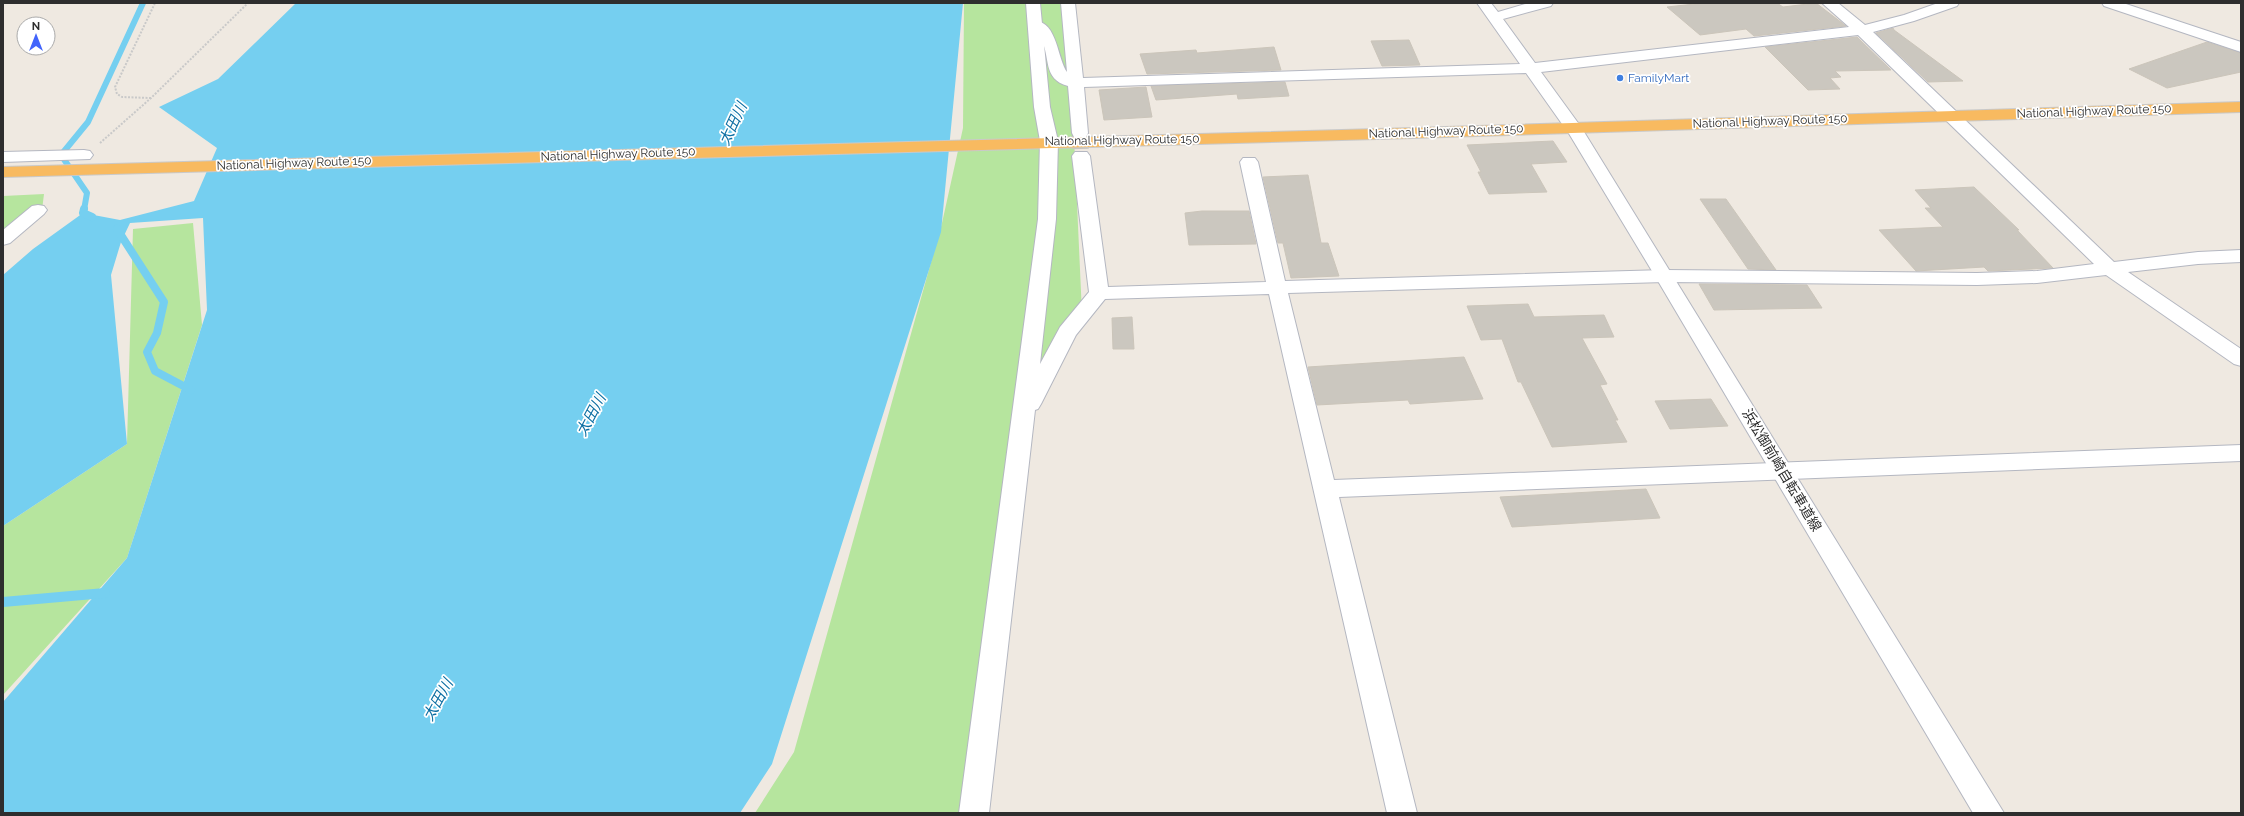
<svg xmlns="http://www.w3.org/2000/svg" width="2244" height="816" font-family="Raleway,'Noto Sans JP',sans-serif">
  <style>
    .green { fill: #b6e59e }
    .water { fill: #75cff0 }
    .lines { fill: none; stroke-linecap: round; stroke-linejoin: round }
    .stream-far2 { stroke: #75cff0; stroke-width: 6 }
    .stream-far1 { stroke: #75cff0; stroke-width: 8 }
    .stream { stroke: #75cff0; stroke-width: 10 }
    .building { fill: #cbc7bf; stroke: #cbc5ba }
    .minor-tunnel { stroke: #c8c4bd; stroke-width: 16; stroke-dasharray: 16 8; stroke-linecap: butt }
    .minor-casing { stroke: #b4b7c1; stroke-width: 2 }
    .secondary-casing { stroke: #b4b7c1; stroke-width: 2 }
    .trunk-casing { stroke: #c9c9c9; stroke-width: 2 }
    .path { stroke: #c9c9c9; stroke-width: 2; stroke-dasharray: 2 1.5; stroke-linecap: butt }
    .minor { fill: #fff; fill-rule: evenodd }
    .secondary { fill: #fff; fill-rule: evenodd }
    .trunk { fill: #f8ba60; fill-rule: evenodd }
    .shop-dot { fill: #3f7fe0; stroke: #fff; stroke-width: 1.5 }
    .labels { text-anchor: middle; stroke-width: 3.5; stroke-linejoin: round; paint-order: stroke }
    .far-shop-label { font-size: 12px; fill: #366cbe; stroke: #fff; text-anchor: start }
    .far-street-label { font-size: 12px; fill: #2e2e2e; stroke: #fff }
    .street-label { font-size: 14px; fill: #2e2e2e; stroke: #fff }
    .water-label { font-size: 15px; font-style: italic; fill: #0d6fa3; stroke: #fff }
  </style>
  <rect width="100%" height="100%" fill="#efe9e1"/>
  <path class="green" d="M964,3H1068L1082,314L1022,427L989,690L990,813H755L794,752L942,223L963,128Z
    M44,194L42,210L3,246V196Z
    M193,223L202,325L127,558L3,695V526L127,444L133,229Z"/>
  <path class="water" d="M296,3H963L941,232L772,764L740,813H3V702L127,558L207,310L203,218L130,223L121,242L111,275L127,444L3,526V275L33,249L83,213L120,220L194,201L217,148L159,107L218,79Z"/>
  <g class="lines">
    <path class="stream-far2" d="M84,210L87,193L61,155L88,122L143,3"/>
    <path class="stream-far1" d="M84,209L83,213L92,217
      M117,229L164,302L157,333L147,352L155,371L191,390"/>
    <path class="stream" d="M3,602L105,593"/>
  </g>
  <path class="building" d="M1704,3H1777L1783,7L1816,3L1846,26L1754,36L1746,29L1700,35L1667,7Z
    M1893,28L1894,30L1963,81L1928,82L1876,33Z
    M1857,37L1891,70L1835,71L1841,77L1830,78L1840,89L1808,90L1765,47Z
    M1409,40L1420,65L1382,66L1371,41Z
    M2207,42L2241,53V72L2167,88L2129,69Z
    M1274,47L1281,70L1147,74L1140,54L1196,50L1197,53Z
    M1285,82L1289,96L1238,99L1237,94L1156,100L1151,86Z
    M1146,87L1152,117L1104,120L1099,90Z
    M1553,141L1567,162L1531,164L1547,192L1489,194L1478,172H1481L1467,145Z
    M1308,175L1321,243H1328L1339,276L1291,278L1283,243H1278L1263,177Z
    M1974,187L2019,230H2017L2053,268L1988,271L1984,267L1916,271L1879,230L1943,227L1925,208H1931L1915,190Z
    M1700,199H1726L1776,270L1748,269Z
    M1202,211H1249L1256,244L1189,245L1185,213Z
    M1699,284L1807,285L1822,308L1714,310Z
    M1528,304L1534,317L1604,315L1614,337L1582,338L1607,384L1600,385L1618,420H1615L1627,442L1552,447L1521,382H1518L1502,339L1481,340L1467,306Z
    M1132,317L1134,349H1113L1112,318Z
    M1464,357L1483,399L1410,404L1408,400L1317,405L1308,367Z
    M1711,399L1728,426L1670,429L1655,401Z
    M1646,489L1660,518L1512,527L1500,497Z"/>
  <g class="lines">
    <path class="minor-tunnel" d="M1080,133L1081,156"/>
    <g class="minor-casing">
      <path id="minor" d="M1061,3H1075L1083,78L1520,64L1477,3H1491L1498,12L1529,3H1553L1551,6L1503,19L1535,63L1849,27L1822,3H1838L1865,25L1904,15L1938,3H1959L1957,6L1914,21L1873,32L2114,262L2198,252L2241,250V262L2198,264L2128,272L2241,349V366L2234,364L2106,275L2037,283L1977,285L1665,282L1288,293L1334,480L2241,445V461L1339,497L1417,813H1387L1269,294L1105,299L1076,335L1041,404L1038,409L1035,410L989,813H959L1038,219L1040,141L1043,137H1055L1058,141L1056,219L1040,364L1060,327L1089,292L1072,156L1075,152H1087L1090,156L1108,287L1266,282L1240,162L1243,158H1255L1258,162L1285,281L1665,270L1977,273L2037,271L2094,264L1858,35L1541,72L1581,127L1579,131H1567L1526,73L1084,87L1088,133L1086,137H1074L1072,133L1068,86C1042,79 1051,57 1041,39C1038,34 1031,30 1028,25L1030,22C1057,15 1057,59 1067,72Z
        M2102,3H2123L2241,42V52L2104,6Z
        M84,150L90,151L93,155L90,159L3,162V152Z
        M38,205L44,206L47,210L44,214L10,243L3,245V230L32,206Z"/>
    </g>
    <g class="secondary-casing">
      <path id="secondary" d="M1026,3H1040L1050,107L1058,141L1055,145H1043L1040,141L1034,107Z
        M1573,122L1579,123L1581,127L2004,813H1973L1655,276L1565,127L1567,123Z"/>
    </g>
    <g class="trunk-casing">
      <path id="trunk" d="M2241,102V112L1413,138L3,177V167L1413,128Z"/>
    </g>
    <path class="path" d="M151,98L122,97L117,94L115,87L155,3
      M100,143L151,98L248,3"/>
    <use href="#minor" class="minor"/>
    <use href="#secondary" class="secondary"/>
    <use href="#trunk" class="trunk"/>
  </g>
  <circle class="shop-dot" cx="1620" cy="78" r="4"/>
  <g class="labels">
    <g class="far-shop-label">
      <text x="1628" y="82">FamilyMart</text>
    </g>
    <g class="far-street-label">
      <text transform="translate(2094 111) rotate(-2)" y="4">National Highway Route 150</text>
      <text transform="translate(1770 121) rotate(-2)" y="4">National Highway Route 150</text>
      <text transform="translate(1446 131) rotate(-2)" y="4">National Highway Route 150</text>
      <text transform="translate(1122 140) rotate(-1)" y="4">National Highway Route 150</text>
      <text transform="translate(618 154) rotate(-2)" y="4">National Highway Route 150</text>
      <text transform="translate(294 163) rotate(-2)" y="4">National Highway Route 150</text>
    </g>
    <g class="street-label">
      <text transform="translate(1782 470) rotate(59)" y="5">浜松御前崎自転車道線</text>
    </g>
    <g class="water-label">
      <text transform="translate(733 124) rotate(-65)" y="5">太田川</text>
      <text transform="translate(591 415) rotate(-62)" y="5">太田川</text>
      <text transform="translate(438 700) rotate(-61)" y="5">太田川</text>
    </g>
  </g>
  <rect width="2244" height="816" fill="none" stroke="#2e2e2e" stroke-width="8"/>
  <g transform="translate(36 36)"><circle r="19" fill="#ffffff" stroke="#ababab"/>
  <path d="M0-3L7 15L0 10L-7 15Z" fill="#4264fb"/>
  <text y="-6" font-size="11" font-weight="bold" text-anchor="middle" fill="#2e2e2e">N</text>
  </g>
</svg>
